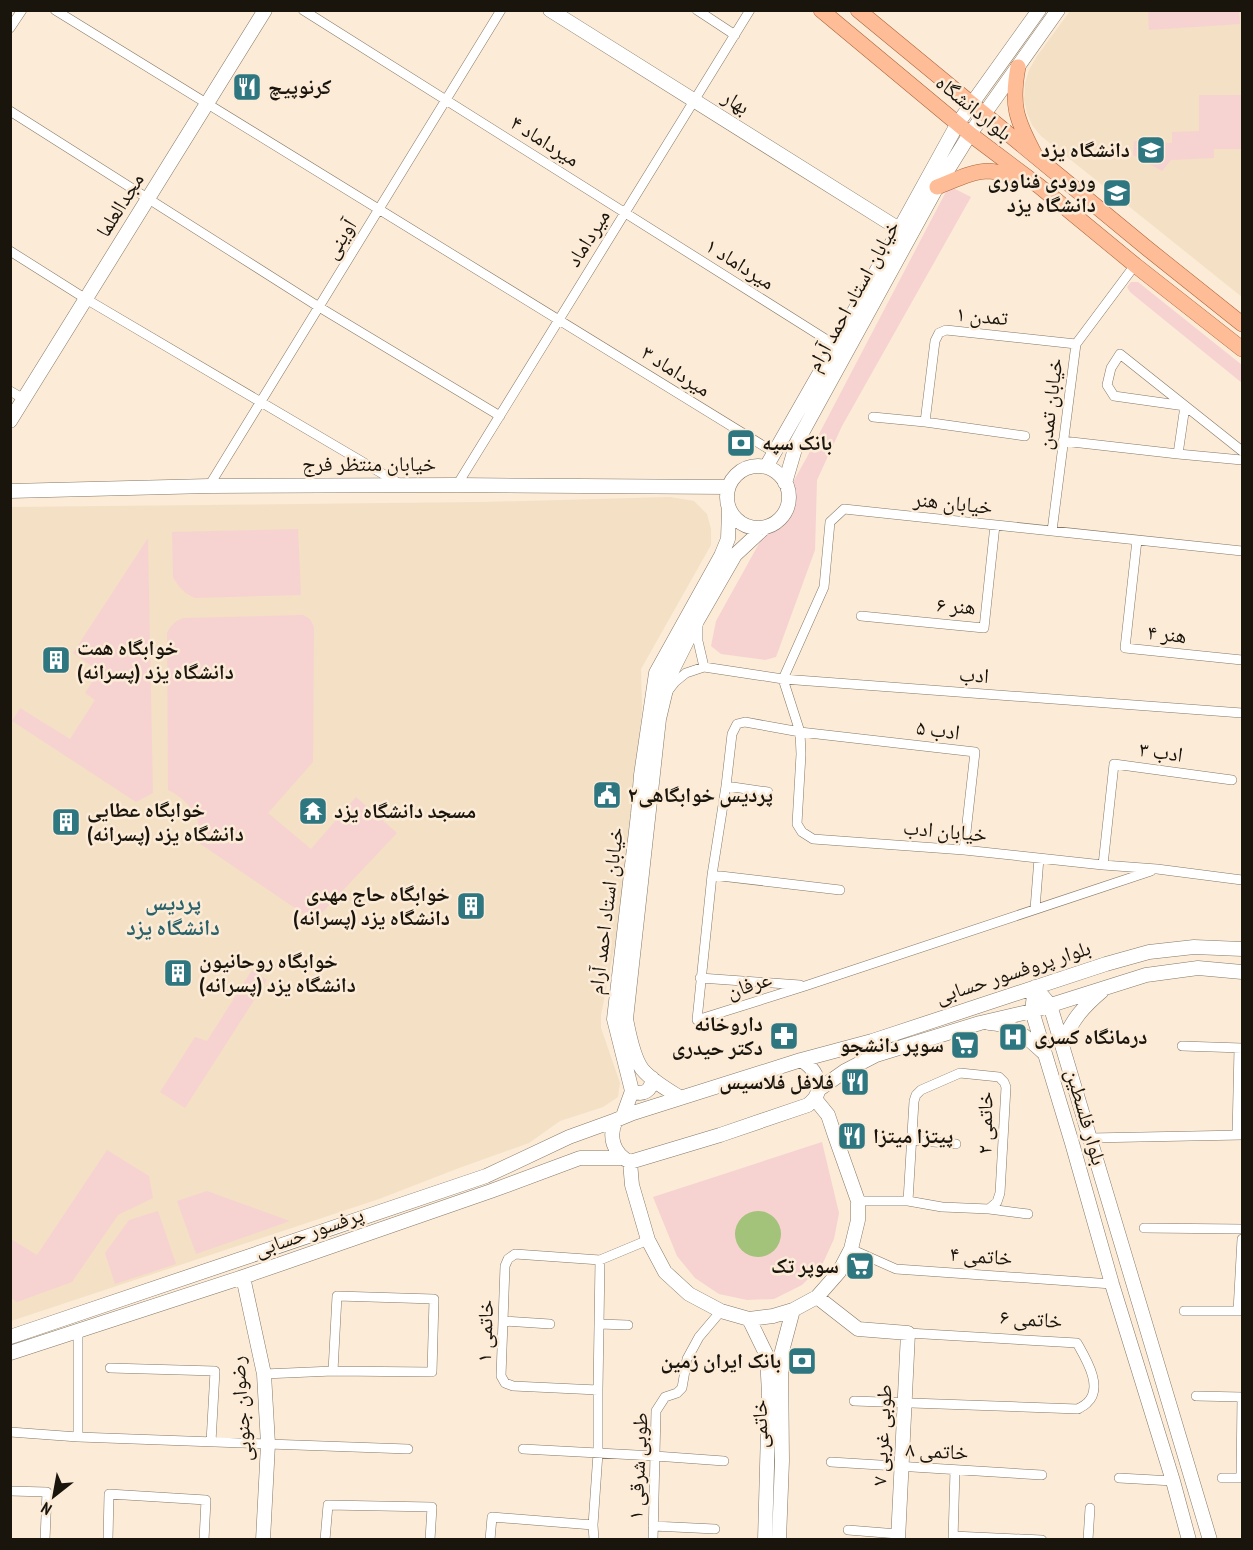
<svg xmlns="http://www.w3.org/2000/svg" width="1253" height="1550" font-family="'PT Sans Narrow','Noto Naskh Arabic',sans-serif">
  <style>
    .built { fill: #f4e0c5 }
    .green { fill: #f6d3d1 }
    .water { fill: #a3c27a }
    .lines { fill: none; stroke-linecap: round; stroke-linejoin: round }
    .street-casing { stroke: #857865; stroke-width: 10 }
    .secondary-casing { stroke: #857865; stroke-width: 15 }
    .primary-casing { stroke: #ad653a; stroke-width: 16 }
    .street { stroke: #fff; stroke-width: 9 }
    .secondary { stroke: #fff; stroke-width: 14 }
    .primary { stroke: #febc97; stroke-width: 15 }
    .labels { text-anchor: middle; stroke-width: 5; stroke-linejoin: round; paint-order: stroke }
    .poi-label { font-size: 21px; font-weight: bold; fill: #19140c; stroke: #fbebd7; text-anchor: start }
    .street-label { font-size: 21px; fill: #19140c; stroke: #fbebd7 }
    .neighbourhood-label { font-size: 22px; font-weight: bold; fill: #286169; stroke: #fbebd7 }
  </style>
  <rect width="100%" height="100%" fill="#fbebd7"/>
  <path class="built" d="M1070,11H1242V297L1041,136L1032,125L1027,113L1024,100L1025,83L1029,70L1037,56Z
    M670,497L694,501L707,514L711,529V545L641,669L642,711L620,917L601,1015V1028L620,1083L618,1097L603,1107L560,1121L529,1143L459,1168L379,1199L11,1321V507L485,502Z"/>
  <path class="green" d="M1148,11H1239L1240,24L1149,30Z
    M1199,95H1242V149H1214V158L1171,160L1162,171L1133,155L1134,141L1172,143V132L1199,131Z
    M949,186L971,197L842,426L817,480L815,550L776,657L765,660L721,654L711,646L716,621L807,457Z
    M1131,282H1138L1242,365V383L1130,292L1127,287Z
    M298,529L301,595L195,598C185,594 178,587 173,577L172,532Z
    M148,538L153,793L136,802L12,721L20,708L70,739L95,700L85,693L99,671L73,653Z
    M303,615C310,618 312,621 314,628L313,762L268,813L311,849L356,797L397,833L314,921L199,843C203,818 190,801 168,790L167,633C171,625 175,621 183,618Z
    M252,970L267,980L185,1108L160,1092L195,1037L207,1041Z
    M822,1142L839,1213L834,1239L822,1265L802,1285L774,1299L747,1300L719,1294L695,1278L677,1256L653,1197Z
    M107,1150L149,1176L153,1198L118,1215L72,1282L17,1302L11,1298V1239L37,1255Z
    M207,1191L290,1221L196,1254L177,1201Z
    M158,1211L176,1264L115,1284L105,1253L129,1220Z"/>
  <path class="water" d="M735 1234a23 23 0 1 1 46 0a23 23 0 1 1-46 0Z"/>
  <g class="lines">
    <g class="street-casing">
      <path id="street" d="M55,10L775,453
        M303,10L835,345
        M697,10L735,35
        M10,28L22,10
        M10,111L319,307L500,416
        M10,251L86,299L400,484
        M10,391L24,399
        M1185,406L1114,396L1107,385L1111,368L1120,354L1242,451
        M873,417L925,422L1025,436
        M925,422L935,341L939,333L946,330L1076,344
        M1063,441L1178,454L1242,460
        M1178,454L1185,406
        M457,485L750,10
        M209,486L501,10
        M1052,531L1076,344L1135,265
        M1137,540L1125,648L1242,660
        M1242,551L844,509L830,522L824,587L783,679L800,732L801,754L797,824L802,832L813,839L964,850L1103,865L1157,869L1242,880
        M861,616L984,628L995,525
        M698,623V641L704,667
        M668,691L675,682L686,673L704,667L783,679L1242,713
        M726,786L768,792
        M964,850L975,752L800,732L745,722L737,724L732,734L726,786L712,875L697,1020L805,986L1151,871
        M1103,865L1114,764L1232,780
        M712,875L840,890
        M1035,909L1039,858
        M700,978L800,985
        M1182,1046L1242,1048
        M1237,1135L1239,1048
        M1090,1138L1242,1135
        M912,1140L956,1144
        M858,1201H908L942,1207L989,1209L997,1202L1000,1193L1006,1087L1004,1082L999,1077L960,1073L921,1090L916,1095L914,1101L908,1201
        M989,1209L1028,1214
        M1144,1228L1242,1229
        M1242,1239L1238,1311H1242
        M851,1249L896,1269L1112,1284
        M600,1260L598,1390L513,1386L505,1383L501,1376L505,1266L508,1259L515,1254L600,1260L648,1240
        M1184,1311H1238
        M503,1321L550,1324
        M599,1324L628,1325
        M110,1368L215,1371L211,1442
        M264,1374L333,1371L432,1372L434,1299L337,1296L333,1371
        M1196,1396L1242,1397
        M1242,1397L1241,1478H1242
        M854,1401L1078,1409C1081,1407 1084,1406 1087,1403C1104,1388 1086,1359 1077,1343L908,1333
        M10,1432L78,1437L408,1449
        M78,1437V1331
        M523,1449L655,1456L724,1461
        M831,1462L1042,1475
        M1119,1478L1173,1481
        M1222,1478H1241
        M10,1491L47,1492L45,1540
        M653,1526L715,1529
        M848,1530L898,1534
        M953,1536L1042,1540
        M108,1540L109,1494L206,1500L204,1540
        M325,1540L328,1505L432,1507L430,1540
        M490,1540L492,1517L593,1525
        M594,1540L593,1525L598,1453V1390
        M653,1540L656,1411L665,1397L677,1393L682,1388L687,1359L699,1337L721,1311
        M953,1540L955,1470
        M1088,1540L1090,1508"/>
    </g>
    <g class="secondary-casing">
      <path id="secondary" d="M550,10L899,229
        M10,421L265,10
        M727 497a31 31 0 1 1 62 0a31 31 0 1 1-62 0Z
        M766,467L834,348L958,123L1039,10
        M785,483L797,442L937,187L970,134L1058,10
        M10,491L209,486L457,485L728,487
        M1035,987L1050,1005L1210,1540
        M1035,987L1032,1011L1072,1143L1112,1284L1173,1481L1189,1540
        M989,1023C1013,1024 1027,1037 1044,1053
        M1062,1043C1073,1019 1082,1008 1102,991
        M801,1060L872,1041L1106,964L1149,952L1194,947L1242,949
        M818,1090L845,1071L876,1055L980,1023L1032,1011L1146,975L1198,968L1242,972
        M632,1091C643,1096 652,1091 652,1078
        M681,1098C668,1090 652,1081 642,1069C633,1057 629,1034 626,1019L659,719L669,677L697,621L735,555L764,528
        M623,1116L632,1091L614,1019L638,814L641,775L656,673L721,556L728,539L729,510
        M630,1162L632,1185L648,1240L665,1272L689,1294L721,1311L749,1319L773,1316L793,1310L817,1297L839,1272L851,1249L858,1220V1201L835,1136L828,1115L815,1099
        M243,1277L264,1374L268,1444L263,1540
        M817,1297L858,1329L908,1333L898,1540
        M749,1319L767,1356L769,1394L765,1540
        M10,1337L486,1176L569,1137L616,1120L633,1113L801,1060C813,1067 825,1083 815,1098C813,1101 810,1103 808,1105L720,1135L630,1162C613,1154 608,1136 616,1120
        M10,1353L243,1277L491,1191L580,1158H622
        M779,1540L782,1461L781,1355L793,1310"/>
    </g>
    <g class="primary-casing">
      <path id="primary" d="M821,10L970,134L1039,186L1135,265L1242,349
        M858,10L1148,249L1242,324
        M1018,67C1011,105 1016,119 1034,153
        M937,187C953,181 972,171 989,171C1001,172 1012,176 1023,180"/>
    </g>
    <use href="#street" class="street"/>
    <use href="#secondary" class="secondary"/>
    <use href="#primary" class="primary"/>
  </g>
  <defs>
    <g id="restaurant-square" transform="scale(1.5)"><rect x="-9" y="-9" width="18" height="18" rx="4" fill="#2f7780" stroke="#fbebd7"/><path d="M-5-6h1v4h1v-4h1v4h1v-4h1v5L-1.5 .5V6h-2V.5L-5-1ZM5-6V6H3V1.5H1.5Q1.5-4 5-6Z" fill="#fff"/></g>
    <g id="university-square" transform="scale(1.5)"><rect x="-9" y="-9" width="18" height="18" rx="4" fill="#2f7780" stroke="#fbebd7"/><path d="M0-5L7-2L0 1L-7-2ZM-4 1L0 2.5L4 1V4Q0 6-4 4Z" fill="#fff"/></g>
    <g id="bank-square" transform="scale(1.5)"><rect x="-9" y="-9" width="18" height="18" rx="4" fill="#2f7780" stroke="#fbebd7"/><path d="M-6-4H6V4H-6ZM0-2.3a2.3 2.3 0 1 0 0 4.6a2.3 2.3 0 1 0 0-4.6Z" fill="#fff"/></g>
    <g id="building-square" transform="scale(1.5)"><rect x="-9" y="-9" width="18" height="18" rx="4" fill="#2f7780" stroke="#fbebd7"/><path d="M-4-6H4V6H1V3H-1V6H-4ZM-2.5-4.3h1.7v1.8h-1.7ZM.8-4.3h1.7v1.8H.8ZM-2.5-1h1.7V.8h-1.7ZM.8-1h1.7V.8H.8Z" fill="#fff"/></g>
    <g id="civic-square" transform="scale(1.5)"><rect x="-9" y="-9" width="18" height="18" rx="4" fill="#2f7780" stroke="#fbebd7"/><path d="M-.6-6.5H3V-4.5H.6V-3L4-1V1h2V6H-6V1h2V-1L-.6-3ZM-1.2 2.5V6h2.4V2.5Z" fill="#fff"/></g>
    <g id="temple-square" transform="scale(1.5)"><rect x="-9" y="-9" width="18" height="18" rx="4" fill="#2f7780" stroke="#fbebd7"/><path d="M0-6L5-2H3V0L6.5 2.5H4V6H1.5V3h-3V6H-4V2.5H-6.5L-3 0V-2H-5Z" fill="#fff"/></g>
    <g id="pharmacy-square" transform="scale(1.5)"><rect x="-9" y="-9" width="18" height="18" rx="4" fill="#2f7780" stroke="#fbebd7"/><path d="M-2-6h4v4h4v4h-4v4h-4v-4h-4v-4h4Z" fill="#fff"/></g>
    <g id="hospital-square" transform="scale(1.5)"><rect x="-9" y="-9" width="18" height="18" rx="4" fill="#2f7780" stroke="#fbebd7"/><path d="M-5-5h3v3.5h4V-5h3V5h-3V1.5h-4V5h-3Z" fill="#fff"/></g>
    <g id="supermarket-square" transform="scale(1.5)"><rect x="-9" y="-9" width="18" height="18" rx="4" fill="#2f7780" stroke="#fbebd7"/><path d="M-6-5.5h2.5l.6 2H6L4.5 2H-2.5L-4.4-4H-6ZM-1.5 3.2a1.3 1.3 0 1 0 .1 0ZM3 3.2a1.3 1.3 0 1 0 .1 0Z" fill="#fff"/></g>
  </defs>
  <g fill-rule="evenodd">
    <use href="#restaurant-square" x="247" y="87"/>
    <use href="#university-square" x="1151" y="150"/>
    <use href="#university-square" x="1117" y="193"/>
    <use href="#bank-square" x="741" y="443"/>
    <use href="#building-square" x="56" y="660"/>
    <use href="#civic-square" x="607" y="795"/>
    <use href="#temple-square" x="313" y="811"/>
    <use href="#building-square" x="66" y="822"/>
    <use href="#building-square" x="471" y="906"/>
    <use href="#building-square" x="178" y="973"/>
    <use href="#pharmacy-square" x="784" y="1036"/>
    <use href="#hospital-square" x="1013" y="1037"/>
    <use href="#supermarket-square" x="965" y="1045"/>
    <use href="#restaurant-square" x="855" y="1082"/>
    <use href="#restaurant-square" x="852" y="1136"/>
    <use href="#supermarket-square" x="860" y="1266"/>
    <use href="#bank-square" x="802" y="1361"/>
  </g>
  <g class="labels">
    <g class="poi-label">
      <text x="268" y="94">کرنوپیچ</text>
      <text x="1130" y="157" text-anchor="end">دانشگاه یزد</text>
      <text x="1096" y="188" text-anchor="end">ورودی فناوری<tspan x="1096" dy="24">دانشگاه یزد</tspan></text>
      <text x="762" y="450">بانک سپه</text>
      <text x="77" y="655">خوابگاه همت<tspan x="77" dy="24">(پسرانه) دانشگاه یزد</tspan></text>
      <text x="628" y="802">پردیس خوابگاهی٢</text>
      <text x="87" y="817">خوابگاه عطایی<tspan x="87" dy="24">(پسرانه) دانشگاه یزد</tspan></text>
      <text x="334" y="818">مسجد دانشگاه یزد</text>
      <text x="450" y="901" text-anchor="end">خوابگاه حاج مهدی<tspan x="450" dy="24">(پسرانه) دانشگاه یزد</tspan></text>
      <text x="199" y="968">خوابگاه روحانیون<tspan x="199" dy="24">(پسرانه) دانشگاه یزد</tspan></text>
      <text x="763" y="1031" text-anchor="end">داروخانه<tspan x="763" dy="24">دکتر حیدری</tspan></text>
      <text x="1034" y="1044">درمانگاه کسری</text>
      <text x="944" y="1052" text-anchor="end">سوپر دانشجو</text>
      <text x="834" y="1089" text-anchor="end">فلافل فلاسیس</text>
      <text x="873" y="1143">پیتزا میتزا</text>
      <text x="839" y="1273" text-anchor="end">سوپر تک</text>
      <text x="781" y="1368" text-anchor="end">بانک ایران زمین</text>
    </g>
    <g class="street-label">
      <text transform="translate(736 102) rotate(32)" y="7">بهار</text>
      <text transform="translate(974 108) rotate(39)" y="7">بلواردانشگاه</text>
      <text transform="translate(545 141) rotate(32)" y="7">میرداماد ۴</text>
      <text transform="translate(120 205) rotate(-58)" y="7">مجدالعلما</text>
      <text transform="translate(588 238) rotate(-58)" y="7">میرداماد</text>
      <text transform="translate(340 239) rotate(-58)" y="7">آوینی</text>
      <text transform="translate(740 264) rotate(32)" y="7">میرداماد ۱</text>
      <text transform="translate(853 296) rotate(-61)" y="7">خیابان استاد احمد آرام</text>
      <text transform="translate(982 316) rotate(5)" y="7">تمدن ۱</text>
      <text transform="translate(676 371) rotate(32)" y="7">میرداماد ۳</text>
      <text transform="translate(1050 404) rotate(-83)" y="7">خیابان تمدن</text>
      <text x="369" y="471">خیابان منتظر فرج</text>
      <text transform="translate(953 503) rotate(6)" y="7">خیابان هنر</text>
      <text transform="translate(956 606) rotate(4)" y="7">هنر ۶</text>
      <text transform="translate(1167 634) rotate(6)" y="7">هنر ۴</text>
      <text transform="translate(974 675) rotate(4)" y="7">ادب</text>
      <text transform="translate(938 730) rotate(7)" y="7">ادب ۵</text>
      <text transform="translate(1161 752) rotate(8)" y="7">ادب ۳</text>
      <text transform="translate(945 831) rotate(5)" y="7">خیابان ادب</text>
      <text transform="translate(606 911) rotate(-83)" y="7">خیابان استاد احمد آرام</text>
      <text transform="translate(1013 972) rotate(-18)" y="7">بلوار پروفسور حسابی</text>
      <text transform="translate(749 985) rotate(-18)" y="7">عرفان</text>
      <text transform="translate(1086 1117) rotate(74)" y="7">بلوار فلسطین</text>
      <text transform="translate(985 1123) rotate(-89)" y="7">خاتمی ۲</text>
      <text transform="translate(309 1232) rotate(-19)" y="7">پرفسور حسابی</text>
      <text transform="translate(981 1256) rotate(4)" y="7">خاتمی ۴</text>
      <text transform="translate(1031 1319) rotate(4)" y="7">خاتمی ۶</text>
      <text transform="translate(485 1331) rotate(-88)" y="7">خاتمی ۱</text>
      <text transform="translate(241 1409) rotate(-94)" y="7">رضوان جنوبی</text>
      <text transform="translate(760 1424) rotate(-91)" y="7">خاتمی</text>
      <text transform="translate(882 1435) rotate(-87)" y="7">طوبی غربی ۷</text>
      <text transform="translate(937 1451) rotate(3)" y="7">خاتمی ۸</text>
      <text transform="translate(638 1466) rotate(-87)" y="7">طوبی شرقی ۱</text>
    </g>
    <g class="neighbourhood-label">
      <text x="173" y="910">پردیس<tspan x="173" dy="25">دانشگاه یزد</tspan></text>
    </g>
  </g>
  <rect width="1253" height="1550" fill="none" stroke="#19140c" stroke-width="24"/>
  <g transform="translate(54 1496) rotate(211)" stroke="#fbebd7" stroke-width="4.5" paint-order="stroke">
  <path d="M0-4.5L10 22L0 15L-10 22Z" fill="#19140c"/>
  <text y="-9" font-size="16" font-weight="bold" text-anchor="middle" fill="#19140c">N</text>
  </g>
</svg>
